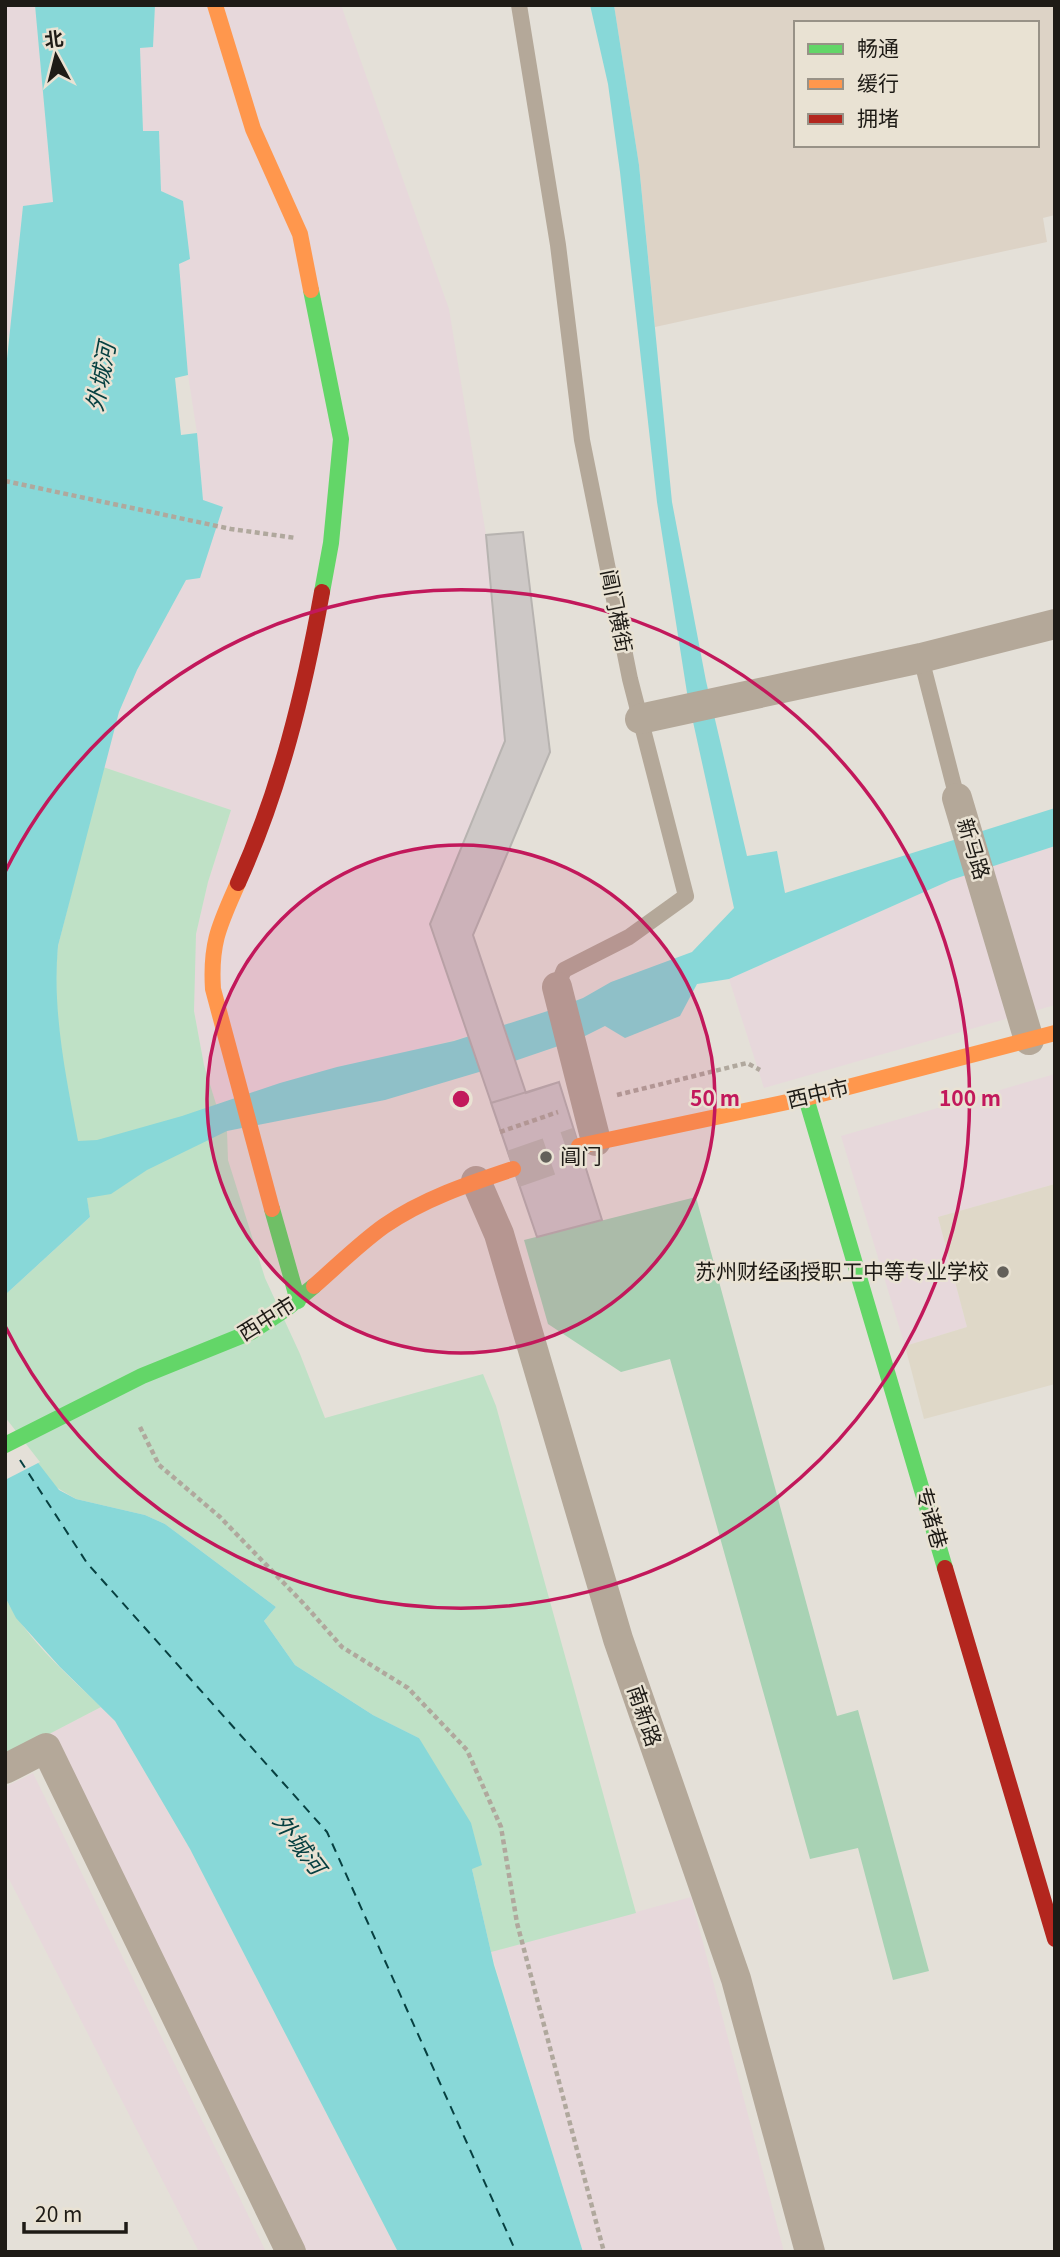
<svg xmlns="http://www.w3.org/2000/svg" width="1060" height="2257" font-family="Georgia,'Noto Sans SC',serif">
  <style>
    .commercial { fill: #e7d8db }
    .industrial { fill: #ddd3c6; fill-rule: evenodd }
    .built { fill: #dfd8c8 }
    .green { fill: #bfe1c6 }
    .forest { fill: #a8d2b4 }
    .water { fill: #88d8d8 }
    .pier { fill: #e4e0d8 }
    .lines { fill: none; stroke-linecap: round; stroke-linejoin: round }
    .ferry { stroke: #074041; stroke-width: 2; stroke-dasharray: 9 7; stroke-linecap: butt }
    .building { fill: #cdc8c6; stroke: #b7b3b0; stroke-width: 2 }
    .secondary-tunnel { stroke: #bcb9b1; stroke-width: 38; stroke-dasharray: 38 19; stroke-linecap: butt }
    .path { stroke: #b0a89d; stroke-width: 4.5; stroke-dasharray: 5 3.5; stroke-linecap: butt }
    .lane { stroke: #b4a899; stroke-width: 16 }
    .street { stroke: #b4a899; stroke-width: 30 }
    .fast { stroke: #63d668; stroke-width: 16 }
    .slow { stroke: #ff974d; stroke-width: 16 }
    .jam { stroke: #b3261e; stroke-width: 16 }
    .ring { fill: none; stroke: #c2185b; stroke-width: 3.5 }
    .poi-dot { fill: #63605a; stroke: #e9e2d3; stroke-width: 2.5 }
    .labels { text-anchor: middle; stroke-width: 5; stroke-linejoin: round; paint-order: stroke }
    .street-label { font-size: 21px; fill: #1e1b16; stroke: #e9e2d3 }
    .poi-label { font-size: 21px; fill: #1e1b16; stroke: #e9e2d3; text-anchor: start }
    .water-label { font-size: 23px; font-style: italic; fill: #074041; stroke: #e9e2d3 }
    .centre { fill: #c2185b; stroke: #e9e2d3; stroke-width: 3.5 }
    .ring-label { font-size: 21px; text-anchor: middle; font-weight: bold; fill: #c2185b; stroke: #e9e2d3; stroke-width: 5; stroke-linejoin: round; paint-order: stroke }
  </style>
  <rect width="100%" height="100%" fill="#e4e0d8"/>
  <path class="commercial" d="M5,5H35L53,202L23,207L10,336L5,334Z
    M155,5H341L449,309L486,535L523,532L550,752L473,935L504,1026L403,1054L337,1067L216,1104L204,1065L194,1011V972L196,934L208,882L231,810L103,767L119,712L137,670L186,580L203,500L197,433L188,375L179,263L190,259L183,202L161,191L159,131H143L140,48L153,46Z
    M1055,846V1005L764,1088L729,979L951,880Z
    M1055,1074V1184L938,1217L967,1327L905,1346L841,1136Z
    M101,1707L115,1721L190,1849L398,2252H307L49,1734Z
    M33,1773L266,2252H199L9,1879L5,1881V1787Z
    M691,1897L784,2252H583L491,1952Z"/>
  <path class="industrial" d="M614,5H1055V215L1043,218L1047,242L655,327L639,165ZM796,23H1037V145H796Z"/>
  <path class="built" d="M1055,1184V1384L924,1419L905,1346L967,1327L938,1217Z"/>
  <path class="green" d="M103,767L231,810L208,882L196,934L194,1011L204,1065L216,1104L227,1131L228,1160L265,1278L300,1354L325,1418L483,1374L496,1406L636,1913L491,1952L472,1869L419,1738L373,1715L295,1665L264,1621L276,1607L165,1524L145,1515L76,1499L54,1486L5,1420V1295L90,1217C76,1131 49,1034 58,946Z
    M5,1597C27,1640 67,1674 101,1707L5,1757Z"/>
  <path class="forest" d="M696,1197L837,1716L858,1710L929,1971L893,1980L858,1848L810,1859L670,1359L621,1372L548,1324L524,1240Z"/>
  <path class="water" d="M35,5H155L153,47L140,48L143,131H159L161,191L183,201L190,259L179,264L188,375L175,378L181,435L197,433L203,500L223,507L200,578L186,580L137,670L119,712L58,946C52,1012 66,1076 78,1141L97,1140L182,1116L280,1083L337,1067L454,1041L554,1009L583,998L611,982L692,952L734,908L688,699L657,502L620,172L608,84L590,5H614L639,165L672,502L706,681L747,856L777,851L785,893L1055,808V846L951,880L729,979L697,984L680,1016L625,1038L605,1026L579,1039L506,1064L385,1100L227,1131L147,1170L111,1194L87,1198L90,1217L5,1295V378L23,206L53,202Z
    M5,1420L59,1490L76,1499L145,1515L165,1524L276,1607L264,1621L295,1665L373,1715L419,1738L471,1823L482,1865L472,1869L494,1965L583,2252H398L190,1849L115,1721L60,1667L16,1618L5,1597Z"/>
  <path class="pier" d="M5,1417L40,1462L5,1480Z"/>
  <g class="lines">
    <path class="ferry" d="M20,1460L87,1563L327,1832L516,2252"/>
  </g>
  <path class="building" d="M523,532L550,752L473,935L526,1093L559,1082L602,1220L537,1237L430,924L505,741L486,535Z
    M559,1082L602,1220L537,1237L491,1103Z"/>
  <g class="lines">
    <path class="secondary-tunnel" d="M513,1169L579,1146"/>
    <path class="path" d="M5,481L231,529L296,538
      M617,1095L747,1063L760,1070
      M500,1132L558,1112
      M140,1427L159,1465L220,1517L303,1603L342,1647L408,1688L467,1750L501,1827L517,1923L604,2252"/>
    <path class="lane" d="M519,5L558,245L582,440L630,679L686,896L629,937L564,970L557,987
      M921,658L957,798"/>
    <path class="street" d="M640,719L921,658L1055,624
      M957,798L1029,1040
      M557,987L596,1141
      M476,1181L499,1234L618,1639L736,1979L810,2252
      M5,1769L46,1748L291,2252"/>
    <path class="fast" d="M311,290L341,439L331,543L322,592
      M806,1098L945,1568
      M272,1209L298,1301
      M5,1445L142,1376L251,1332L286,1309L314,1286"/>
    <path class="slow" d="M215,5L253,129L300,234L311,290
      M238,883C220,924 210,942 213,989L272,1209
      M579,1146L806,1098L1055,1033
      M314,1286C337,1266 359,1244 384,1226C423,1199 468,1184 513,1169"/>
    <path class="jam" d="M238,883C280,790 304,692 322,592
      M945,1568L1055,1939"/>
  </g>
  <circle cx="461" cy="1099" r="254" fill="#c2185b" fill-opacity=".12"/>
  <g class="ring">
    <circle cx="461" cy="1099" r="254"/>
    <path d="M5 872A509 509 0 1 1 5 1326"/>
  </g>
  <g class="poi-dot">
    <circle cx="546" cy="1157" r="7"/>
    <circle cx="1003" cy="1272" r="7"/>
  </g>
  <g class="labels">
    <g class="street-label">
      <text transform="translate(616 611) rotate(79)" y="7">阊门横街</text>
      <text transform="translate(973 849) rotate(73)" y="7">新马路</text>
      <text transform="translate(818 1094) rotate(-13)" y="7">西中市</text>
      <text transform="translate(267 1319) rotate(-32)" y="7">西中市</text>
      <text transform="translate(931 1518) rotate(74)" y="7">专诸巷</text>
      <text transform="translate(644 1716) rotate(71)" y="7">南新路</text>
    </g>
    <g class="poi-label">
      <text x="560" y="1164">阊门</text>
      <text x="989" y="1279" text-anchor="end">苏州财经函授职工中等专业学校</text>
    </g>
    <g class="water-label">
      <text transform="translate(101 377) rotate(-79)" y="8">外城河</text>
      <text transform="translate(299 1844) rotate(53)" y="8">外城河</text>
    </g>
  </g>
  <circle cx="461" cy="1099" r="10" class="centre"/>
  <g class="ring-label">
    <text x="715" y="1106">50 m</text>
    <text x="970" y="1106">100 m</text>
  </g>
  <rect width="1060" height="2257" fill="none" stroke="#1e1b16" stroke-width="14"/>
  <rect x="794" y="21" width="245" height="126" fill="#e9e2d3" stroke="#989287" stroke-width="2"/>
  <rect x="808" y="44" width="35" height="10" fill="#63d668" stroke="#989287" stroke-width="2"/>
  <text x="857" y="56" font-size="21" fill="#1e1b16">畅通</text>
  <rect x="808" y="79" width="35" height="10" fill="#ff974d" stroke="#989287" stroke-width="2"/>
  <text x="857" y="91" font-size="21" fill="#1e1b16">缓行</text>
  <rect x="808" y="114" width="35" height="10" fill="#b3261e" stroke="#989287" stroke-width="2"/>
  <text x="857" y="126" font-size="21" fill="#1e1b16">拥堵</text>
  <g transform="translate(56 56) rotate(353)" stroke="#e9e2d3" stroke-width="5" paint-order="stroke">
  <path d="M0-5L12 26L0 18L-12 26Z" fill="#1e1b16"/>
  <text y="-10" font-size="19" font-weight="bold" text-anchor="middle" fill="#1e1b16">北</text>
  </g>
  <path d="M24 2222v10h102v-10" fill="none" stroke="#1e1b16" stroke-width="3.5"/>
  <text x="35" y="2222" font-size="21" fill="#1e1b16" stroke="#e9e2d3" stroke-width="5" paint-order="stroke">20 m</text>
</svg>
